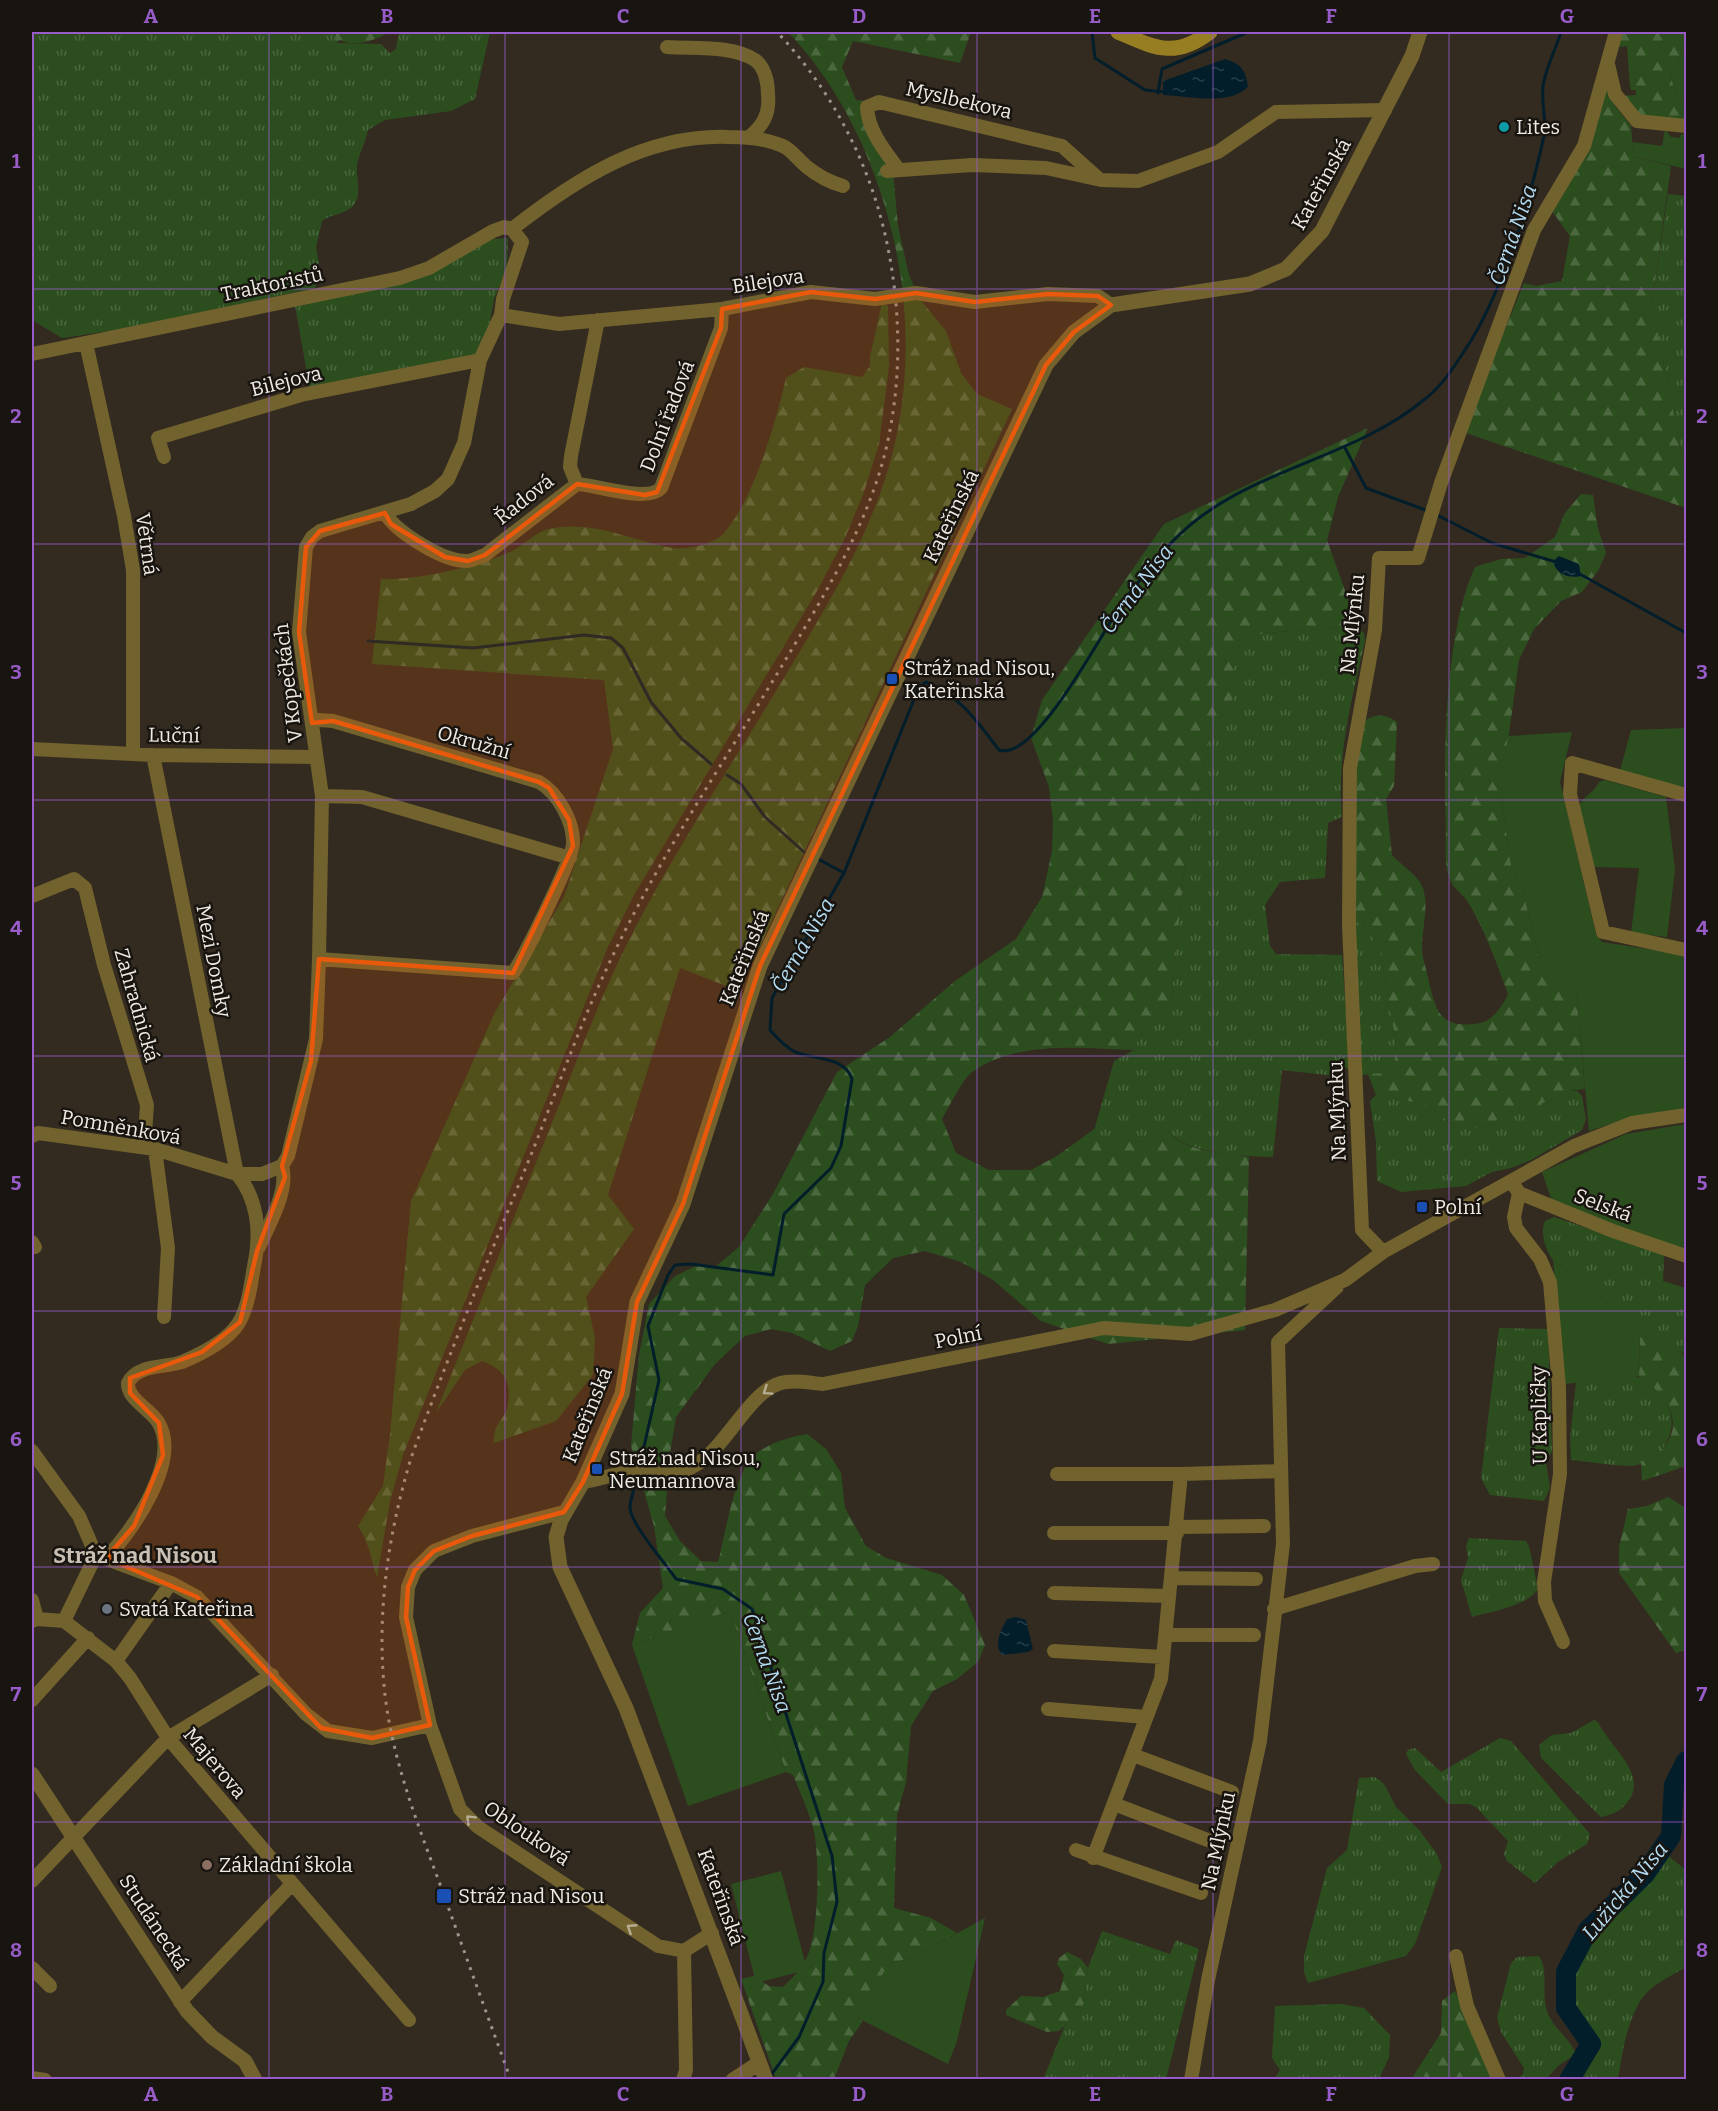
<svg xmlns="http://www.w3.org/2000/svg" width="1718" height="2111" font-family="Bitter,serif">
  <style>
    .grass { fill: url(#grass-tufts) }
    .forest { fill: url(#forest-firs) }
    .garden { fill: #2c4e1f }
    .water { fill: url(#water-ripples) }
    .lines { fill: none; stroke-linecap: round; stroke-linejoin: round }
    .stream { stroke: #031e2b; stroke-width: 3 }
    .river { stroke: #031e2b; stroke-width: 20 }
    .minor { stroke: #72622e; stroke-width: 14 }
    .tertiary { stroke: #72622e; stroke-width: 15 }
    .secondary { stroke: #987e23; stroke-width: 15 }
    .rail { stroke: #9b948c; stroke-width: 3; stroke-dasharray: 3 6; stroke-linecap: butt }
    .oneway { stroke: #b7ad92 }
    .marked { fill: #e8590c; fill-opacity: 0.2; stroke: #e8590c; stroke-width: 4.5; stroke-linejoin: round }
    .grid { fill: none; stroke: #985cc8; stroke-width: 1.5; stroke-opacity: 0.55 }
    .culture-dot { fill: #0f9aa8; stroke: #181410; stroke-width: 2 }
    .transit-dot { fill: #1a4fb4; stroke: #181410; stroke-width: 2 }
    .worship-dot { fill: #6b7280; stroke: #181410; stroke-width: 2 }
    .education-dot { fill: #8d6e63; stroke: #181410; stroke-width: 2 }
    .labels { text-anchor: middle; stroke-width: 5; stroke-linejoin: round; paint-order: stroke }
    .street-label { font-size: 20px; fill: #efeae3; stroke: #181410 }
    .poi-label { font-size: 20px; fill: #efeae3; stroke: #181410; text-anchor: start }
    .water-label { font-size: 21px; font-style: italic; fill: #b3dcf2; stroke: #181410 }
    .quarter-label { font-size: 22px; font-weight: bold; fill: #c9bfb2; stroke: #181410 }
    .neatline { fill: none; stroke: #985cc8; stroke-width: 2 }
    .grid-label { font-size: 20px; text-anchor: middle; font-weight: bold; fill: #985cc8 }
  </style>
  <defs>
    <pattern id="grass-tufts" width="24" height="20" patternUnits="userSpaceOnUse" patternTransform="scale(1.5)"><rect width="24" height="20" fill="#2c4e1f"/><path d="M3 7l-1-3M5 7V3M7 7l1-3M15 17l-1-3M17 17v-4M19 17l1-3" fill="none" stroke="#4b683f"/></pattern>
    <pattern id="forest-firs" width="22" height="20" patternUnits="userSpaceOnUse" patternTransform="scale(1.5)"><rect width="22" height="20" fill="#2c4e1f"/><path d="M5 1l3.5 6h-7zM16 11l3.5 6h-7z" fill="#4b683f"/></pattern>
    <pattern id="water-ripples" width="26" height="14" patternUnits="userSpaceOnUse" patternTransform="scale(1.5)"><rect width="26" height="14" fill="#031e2b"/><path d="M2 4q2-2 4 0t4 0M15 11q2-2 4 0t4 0" fill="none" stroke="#283f4a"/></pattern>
  </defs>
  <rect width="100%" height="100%" fill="#332b20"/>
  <path class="grass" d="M32,32H336L337,43L381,44L390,53L396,49L399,32H490L475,99L451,111L385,120L368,130C366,142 358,155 357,166C356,180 363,196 352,207C343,215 331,214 322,221L316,247L321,275L315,288L123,329L62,338L32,320Z
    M1668,194L1686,196V476L1652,304Z
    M508,238L507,268L494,299L488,333L475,354L310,390L294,300L432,269L482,240Z
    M1358,627L1364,633L1365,641C1352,698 1336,758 1342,817L1328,823L1325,878L1280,882L1265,905L1270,946L1276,954L1342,955L1350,1069L1336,1066L1335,1076L1282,1070L1273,1157C1243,1156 1184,1154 1166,1129L1143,1142L1097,1137L1093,1134L1114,1061L1134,1050C1141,1029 1154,1016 1171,1003L1185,863L1210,736L1232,699L1236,679L1233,664L1240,645L1263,633Z
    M1353,919L1368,930L1380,952L1396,1043L1394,1064L1387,1074L1361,1075Z
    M1569,1091H1577L1582,1096L1586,1119L1582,1130L1531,1160L1511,1168L1492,1172L1466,1186L1401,1192L1377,1181L1376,1142L1370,1101L1376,1095L1429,1105L1456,1129H1473L1494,1122L1509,1112L1530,1109Z
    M1554,1217L1664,1254L1663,1281L1685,1288L1686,1351L1681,1354L1653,1345L1640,1328L1553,1260C1545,1249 1540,1233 1545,1221Z
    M1499,1328L1548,1329L1552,1451L1546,1462L1550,1488L1544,1501L1490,1495L1481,1478Z
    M1635,1376C1680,1392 1687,1448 1637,1465C1627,1468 1585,1461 1571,1460L1570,1440L1576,1382Z
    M1469,1538L1526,1541L1529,1546L1538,1589C1526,1607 1491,1611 1472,1617L1461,1580L1468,1558L1466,1546Z
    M1594,1720L1598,1722C1610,1748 1651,1776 1626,1804C1620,1811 1611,1815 1601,1817L1541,1758L1539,1745L1552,1735L1571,1733Z
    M1500,1738L1511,1741L1590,1834L1587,1844L1558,1862L1535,1883L1507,1861L1504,1854L1508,1841L1476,1807L1469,1804H1448L1415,1770L1406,1754L1408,1750L1415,1748L1441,1772Z
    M1375,1777L1384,1784L1396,1807L1420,1831L1437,1854L1442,1867L1415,1944L1406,1956L1308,1983L1304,1972V1956L1327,1868L1347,1850L1359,1778Z
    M1667,1855L1686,1870V1967C1671,1976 1647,1987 1639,2003C1626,2026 1622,2054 1618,2079H1582L1600,2048L1573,2004L1574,1973L1595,1931L1654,1878Z
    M1102,1931L1170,1954L1176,1940L1199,1949L1166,2079L1043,2080L1065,2025L1079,2013L1084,2003L1088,1968Z
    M1539,1956C1549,1970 1541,1994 1547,2011C1553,2029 1570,2038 1576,2054L1559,2065L1546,2079H1517L1523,2074L1524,2068L1501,2032L1497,2018L1511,1963L1517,1957Z
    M1341,2004L1364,2008L1390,2035L1389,2057L1379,2079H1274L1280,2070L1272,2058L1275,2006Z"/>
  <path class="forest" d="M336,32H389C377,40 354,48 340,40L336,43Z
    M788,32H971L960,63L853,41L842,67L856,100L865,101L893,172L898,226L909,275L919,298L946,331L961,373L977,394L1012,409L739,991L680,968L608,1195L634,1229L586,1297L595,1338L593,1375L556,1421L494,1443C493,1421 506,1420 508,1404C512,1380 503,1369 482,1361L465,1370L436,1413C475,1316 513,1219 552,1123C575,1066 596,1008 622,954C673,851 738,756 796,658C831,599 867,539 887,473C911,396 911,310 892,232C874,158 840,87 788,32Z
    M1620,32H1686V43L1671,77L1677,98L1686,101V124L1639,116L1620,96L1636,95V90H1631L1630,85L1627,46L1617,47Z
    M1605,91L1611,92L1615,106L1631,126L1633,156L1671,166L1652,304L1686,476V508L1463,432L1524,283L1536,286L1562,281L1570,236L1552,211Z
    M882,303L888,306L889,367L879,444L863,495L845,538L817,591L635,893L607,949L403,1455L390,1501L377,1578C371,1559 369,1542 358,1526L383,1486L390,1434L411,1201L495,1012L564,897L613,749L604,680L372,664L381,579C416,581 479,566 510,552C523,546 535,532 549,529C591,519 633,541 673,548C688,550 715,544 724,533C754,499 776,422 786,378L804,367L862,377L870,366V357Z
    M1368,428L1338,497L1327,540L1358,627L1263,633L1240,645L1233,664L1236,679L1232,699L1210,736L1185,863L1171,1003C1154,1016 1141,1029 1134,1050C1082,1048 1017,1040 972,1072C962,1080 949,1107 942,1119L956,1153L989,1170H1031L1057,1156L1097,1127L1093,1134L1097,1137L1143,1142L1166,1129C1183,1153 1223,1152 1249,1157L1245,1330L1108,1344L1041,1321L993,1280L961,1262L925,1251L893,1258L865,1285L858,1326L852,1341L830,1351L792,1333L771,1329L745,1336L715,1364L676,1417L670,1453L665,1516L680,1541L701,1561L718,1562C726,1531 731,1492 747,1464C757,1446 789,1437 807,1434L826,1449L841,1473L845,1508L866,1546L886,1558L942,1575L964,1595L985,1645L978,1662L957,1679L933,1691L911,1726L906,1782L897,1815L894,1908L931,1918L957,1933L910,1959L891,1963L856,2017L863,2021L849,2041L834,2079H776L741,1979L754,1976L769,1986L783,1987C793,1978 802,1968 808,1955C819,1929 820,1855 813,1827C808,1810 800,1792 793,1775L786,1772L730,1611L632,1645L640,1613L663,1588L654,1526L631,1446L639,1355L649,1304L675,1276L698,1265L715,1267L739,1247L773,1194L837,1072L890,1037L955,981L1016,939L1042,897L1052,851L1053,820L1049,787L1031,738L1042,700L1164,524Z
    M1581,494L1593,495L1598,528L1606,553L1598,571L1582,592L1561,601L1534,629L1519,660L1501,793L1511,864L1523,890L1539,959L1576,987L1585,1089L1569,1091L1530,1109L1509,1112L1494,1122L1473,1129H1456L1429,1105L1376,1095L1368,1074L1387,1073L1394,1064L1396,1043L1380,952L1368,930L1353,919V768L1364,721C1378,713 1385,714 1397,722L1394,786L1386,799L1392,855C1401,865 1418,875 1423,888C1429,906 1422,929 1422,947C1422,957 1426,968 1428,978C1436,1012 1440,1030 1480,1023C1493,1021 1503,1005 1508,994C1497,964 1485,930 1468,902C1463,894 1451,887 1449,877C1444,863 1446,843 1446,827C1443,755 1445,632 1475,567L1501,559L1525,558L1555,537L1565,513Z
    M1640,1328L1653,1345L1686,1355V1466L1642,1481L1641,1462C1651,1457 1660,1452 1667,1443C1684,1418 1661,1388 1639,1378Z
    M1668,1497L1686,1508V1650L1676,1653L1619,1573V1547L1628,1509L1647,1506Z
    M1067,1952L1081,1959L1088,1968L1084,2003L1079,2013L1059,2031L1047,2032L1006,2015V2010L1021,1996L1043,1997L1060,1991L1064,1975L1057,1964L1059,1958Z
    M1455,1991L1490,2066L1493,2079L1390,2080L1412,2078L1441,2033L1442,2001Z"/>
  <path class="garden" d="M1686,43V101L1677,98L1671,77Z
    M1665,129L1671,137L1680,138L1681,134H1686V169L1633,156L1632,142L1662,146Z
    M1686,728V789L1620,771L1631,730Z
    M1572,732L1560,782L1596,934L1602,942L1686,955V1108L1636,1116L1589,1131L1576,987H1566L1553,978L1539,959L1523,890L1511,864L1501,793L1508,736Z
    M1605,780L1666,797L1675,869L1667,937L1631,933L1639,868L1594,867L1579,806C1582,797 1594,793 1599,782Z
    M1686,1124V1250L1553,1204L1542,1172L1626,1134Z
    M1553,1260L1640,1328L1639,1376L1565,1384Z
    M730,1611L786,1772L688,1806L632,1645Z
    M781,1871L807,1970L756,1983L731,1884Z
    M985,1918L957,2041L948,2064L856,2017L859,2005L891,1963L910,1959Z"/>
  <path class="water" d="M1225,59C1241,64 1246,70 1248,87C1230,106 1187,96 1163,95V81Z
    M1559,556L1579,564L1581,576C1568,579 1556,574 1553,561Z
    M1016,1617L1026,1620L1033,1649L1028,1652L1002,1655C993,1644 1001,1630 1007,1619Z"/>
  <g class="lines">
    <path class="stream" d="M1092,32L1095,58L1145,90L1165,92
      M1158,93L1162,69L1248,32
      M1345,448L1366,488L1428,511
      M1437,515L1492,543L1556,562
      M1578,573L1686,633
      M368,641L473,648L584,635L611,638L623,648L651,702L681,738L711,764
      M727,775L741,784L765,817L804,852
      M818,859L844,873
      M639,1469L659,1380L648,1326L668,1275L675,1265L691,1264L773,1275L784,1214L831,1168L841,1146L852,1079C844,1056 815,1060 795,1052C786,1047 777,1038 770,1030L772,998L844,873L919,687L926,682C960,696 977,721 999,750C1036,763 1105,626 1125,599C1140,580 1155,560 1172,542C1241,469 1350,462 1425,399C1441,387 1454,367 1465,350C1502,295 1530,201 1544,136C1547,120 1541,103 1543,87C1545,69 1556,49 1561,32
      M637,1478C635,1487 631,1497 630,1506C629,1523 665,1562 676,1579L723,1589L752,1609L832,1856L837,1902L824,1953L823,1982L799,2037L771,2075"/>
    <path class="river" d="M1569,2080L1591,2044L1566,2008V1972L1588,1930L1645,1874L1671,1836L1674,1785L1686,1761"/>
    <path class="minor" d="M667,47C694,49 732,45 755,60C765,67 768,83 768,94C770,114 763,126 748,138
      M1608,64L1615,94L1637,121L1686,126
      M899,170C885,151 868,131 867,107L879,102L1062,146L1099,179
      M887,171L972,165L1046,168L1101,180L1138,181L1218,152L1276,112L1385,110
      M512,229C576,179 645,134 729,137C746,137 767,139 783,146C792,150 799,161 807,167C818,176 829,182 843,186
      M501,315L559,324L722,309L811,292L875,299L916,293L975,302L1048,294L1098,296L1111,305
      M86,343L124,516L133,570V754
      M32,354L400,278L429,268L493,231L504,227L512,229
      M164,457L158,438L301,395L480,360
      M577,484C597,485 648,503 661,488L721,328L722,309
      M577,484L570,467L571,456L598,320
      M385,513C396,532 444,562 467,561C473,561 479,557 485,555L577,484
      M312,723L319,720L333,721L539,782C558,793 574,822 573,844C572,860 524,958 513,973L319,959
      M32,749L153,755L316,757
      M1686,795L1572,763L1570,794L1603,932L1686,950
      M322,796L362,797L570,858
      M32,896L74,879L85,888L104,965L147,1105L144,1147
      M32,1136L38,1133L155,1149L237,1174L153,755
      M155,1149L168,1248L164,1317
      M1515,1187L1519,1193L1613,1231L1686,1256
      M1519,1193L1514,1217L1516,1228L1540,1259L1550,1282L1559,1387L1560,1474L1544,1582L1545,1601L1563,1642
      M32,1242L35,1247
      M259,1247C269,1224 289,1191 282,1166
      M1383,1252L1362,1230L1349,925L1350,768L1375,630L1379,558H1418L1441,483L1534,230L1584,146L1616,32
      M32,1451L79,1516L96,1555L64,1621
      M1057,1474H1181
      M583,1482C597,1480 610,1475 624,1473C647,1470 669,1479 692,1467C727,1450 750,1386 786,1382C798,1380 811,1383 823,1384L1104,1328L1190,1334L1275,1310L1345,1280L1383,1252L1574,1146L1632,1123L1686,1115
      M564,1512L472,1536L434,1551L415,1570L408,1587L406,1617L430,1725L460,1809L478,1827L658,1946L684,1951L712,1933
      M1177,1527L1264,1526
      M1054,1533H1177
      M96,1555L171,1583L197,1597L306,1714L328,1731L372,1738L430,1725
      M106,1558C132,1532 182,1460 158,1422C150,1409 127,1399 128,1383C137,1364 165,1368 182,1362C201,1354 226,1342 238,1324C249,1307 251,1281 255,1261C261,1231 257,1198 237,1174H262L282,1166L288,1156L316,1039L319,959L322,796L299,632L306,547L312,537L320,531L411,504L435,491L448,479L464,443L480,360L501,315L503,299L522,242L512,229
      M1171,1578L1256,1579
      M1054,1593L1168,1596
      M32,1600L37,1619
      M1274,1609L1415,1566L1433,1564
      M32,1621L37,1619L64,1621L116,1661L130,1678L168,1738L409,2020
      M1167,1635H1254
      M1054,1651L1163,1657
      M116,1661L171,1583
      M32,1700L88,1638
      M1048,1709L1146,1717
      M1133,1755L1232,1792
      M1114,1804L1218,1844
      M1076,1850L1201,1893
      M1093,1858L1161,1679L1181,1474L1281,1471
      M32,1881L168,1738L272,1675
      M1456,1956L1467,2006L1499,2080
      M32,1968L50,1986
      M180,2002L292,1884
      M32,2078L45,2080
      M683,2080L686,2070L684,1951
      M1191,2080L1208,1980L1260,1741L1283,1544L1278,1342L1337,1287"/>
    <path class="tertiary" d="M32,1774L187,2011L212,2037L245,2061L255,2080
      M733,2080L759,2063
      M766,2080L626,1708L560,1567L556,1537L561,1520L583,1482L622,1394L637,1302L683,1204L760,966L1046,365L1074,332L1111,305L1250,284L1286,269L1322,231L1412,56L1420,32"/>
    <path class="secondary" d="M1118,32C1155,48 1175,59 1210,32"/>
    <path class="rail" d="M511,2080C487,2015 464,1951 441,1887C418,1825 393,1762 385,1695C376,1614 388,1535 411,1458C449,1354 491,1252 533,1150C559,1084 583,1017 614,953C664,849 730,753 789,654C828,589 868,523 886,449C903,377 901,301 884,230C866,156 829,87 777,32"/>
  </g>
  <defs><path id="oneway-chevron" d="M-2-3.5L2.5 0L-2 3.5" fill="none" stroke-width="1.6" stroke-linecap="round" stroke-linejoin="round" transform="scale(1.5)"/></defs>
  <g class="oneway">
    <use href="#oneway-chevron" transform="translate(767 1391) rotate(146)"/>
    <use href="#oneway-chevron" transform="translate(470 1819) rotate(-135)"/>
    <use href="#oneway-chevron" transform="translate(631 1928) rotate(-147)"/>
  </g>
  <path class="marked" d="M811,292L875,299L916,293L975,302L1048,294L1098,296L1111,305L1074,332L1046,365L760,966L683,1204L637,1302L622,1394L583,1482L564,1512L472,1536L434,1551L415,1570L408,1587L406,1617L430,1725L372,1738L321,1728L197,1597L106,1558L134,1526L163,1455L159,1423L130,1393V1378L202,1352L240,1322L257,1251L285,1177L282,1166L311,1061L319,959L513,973L573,846L569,820L549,788L539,782L333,721L312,723L299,632L306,547L320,531L385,513L391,524L445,557L468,561L485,555L577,484L645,495L657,492L721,328L722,309Z"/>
  <path class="grid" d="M269,32V2080M505,32V2080M741,32V2080M977,32V2080M1213,32V2080M1449,32V2080M32,289H1686M32,544H1686M32,800H1686M32,1056H1686M32,1311H1686M32,1567H1686M32,1822H1686"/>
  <circle class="culture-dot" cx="1504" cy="127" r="6"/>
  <g class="transit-dot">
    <rect x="886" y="673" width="12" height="12" rx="3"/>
    <rect x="1416" y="1201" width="12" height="12" rx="3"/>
    <rect x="591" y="1463" width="12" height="12" rx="3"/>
    <rect x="436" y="1888" width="16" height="16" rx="3"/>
  </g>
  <circle class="worship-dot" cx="107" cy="1609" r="6"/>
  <circle class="education-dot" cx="207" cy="1865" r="6"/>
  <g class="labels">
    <g class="street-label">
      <text transform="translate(959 100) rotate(13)" y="7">Myslbekova</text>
      <text transform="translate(1321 184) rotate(-61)" y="7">Kateřinská</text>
      <text transform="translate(768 281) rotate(-9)" y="7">Bilejova</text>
      <text transform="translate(272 284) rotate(-12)" y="7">Traktoristů</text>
      <text transform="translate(286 381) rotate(-14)" y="7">Bilejova</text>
      <text transform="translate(667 416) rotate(-69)" y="7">Dolní řadová</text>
      <text transform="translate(524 499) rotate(-38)" y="7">Řadová</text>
      <text transform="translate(951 516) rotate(-64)" y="7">Kateřinská</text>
      <text transform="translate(147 544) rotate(82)" y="7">Větrná</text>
      <text transform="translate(1352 624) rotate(-84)" y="7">Na Mlýnku</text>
      <text transform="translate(288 683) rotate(-97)" y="7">V Kopečkách</text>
      <text transform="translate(174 735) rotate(1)" y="7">Luční</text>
      <text transform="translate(474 742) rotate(16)" y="7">Okružní</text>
      <text transform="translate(744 958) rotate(-68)" y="7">Kateřinská</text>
      <text transform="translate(214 961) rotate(79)" y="7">Mezi Domky</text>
      <text transform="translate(137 1005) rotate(74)" y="7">Zahradnická</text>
      <text transform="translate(1337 1111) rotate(-92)" y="7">Na Mlýnku</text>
      <text transform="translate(121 1127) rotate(10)" y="7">Pomněnková</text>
      <text transform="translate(1603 1205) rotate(21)" y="7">Selská</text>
      <text transform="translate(958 1337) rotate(-11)" y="7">Polní</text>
      <text transform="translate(587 1415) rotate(-68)" y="7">Kateřinská</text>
      <text transform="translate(1539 1415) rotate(-91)" y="7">U Kapličky</text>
      <text transform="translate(215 1763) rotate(50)" y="7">Majerova</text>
      <text transform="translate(527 1833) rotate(34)" y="7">Oblouková</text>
      <text transform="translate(1218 1841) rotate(-78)" y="7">Na Mlýnku</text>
      <text transform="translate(721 1897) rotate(70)" y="7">Kateřinská</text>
      <text transform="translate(154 1922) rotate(57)" y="7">Studánecká</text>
    </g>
    <g class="poi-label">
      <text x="1516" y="134">Lites</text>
      <text x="904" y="675">Stráž nad Nisou,<tspan x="904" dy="23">Kateřinská</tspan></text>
      <text x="1434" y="1214">Polní</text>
      <text x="609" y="1465">Stráž nad Nisou,<tspan x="609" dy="23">Neumannova</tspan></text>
      <text x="119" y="1616">Svatá Kateřina</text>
      <text x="219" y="1872">Základní škola</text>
      <text x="458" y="1903">Stráž nad Nisou</text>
    </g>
    <g class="water-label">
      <text transform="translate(1513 235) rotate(-71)" y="7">Černá Nisa</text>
      <text transform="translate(1137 589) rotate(-53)" y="7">Černá Nisa</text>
      <text transform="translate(803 945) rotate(-60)" y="7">Černá Nisa</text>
      <text transform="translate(767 1663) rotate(70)" y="7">Černá Nisa</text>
      <text transform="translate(1625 1891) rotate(-50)" y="7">Lužická Nisa</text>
    </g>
    <g class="quarter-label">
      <text x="135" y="1563">Stráž nad Nisou</text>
    </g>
  </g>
  <rect width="1718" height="2111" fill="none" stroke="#181410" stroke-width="66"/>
  <rect x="33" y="33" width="1652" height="2045" class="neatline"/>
  <g class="grid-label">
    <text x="151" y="23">A</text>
    <text x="387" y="23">B</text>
    <text x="623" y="23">C</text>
    <text x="859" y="23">D</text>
    <text x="1095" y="23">E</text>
    <text x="1331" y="23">F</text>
    <text x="1567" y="23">G</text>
    <text x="16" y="168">1</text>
    <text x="1702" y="168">1</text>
    <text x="16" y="423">2</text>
    <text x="1702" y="423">2</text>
    <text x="16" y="679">3</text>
    <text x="1702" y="679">3</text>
    <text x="16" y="935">4</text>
    <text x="1702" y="935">4</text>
    <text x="16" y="1190">5</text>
    <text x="1702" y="1190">5</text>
    <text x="16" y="1446">6</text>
    <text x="1702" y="1446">6</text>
    <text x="16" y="1701">7</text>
    <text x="1702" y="1701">7</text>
    <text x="16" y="1957">8</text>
    <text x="1702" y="1957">8</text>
    <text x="151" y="2101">A</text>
    <text x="387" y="2101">B</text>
    <text x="623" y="2101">C</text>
    <text x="859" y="2101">D</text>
    <text x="1095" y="2101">E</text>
    <text x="1331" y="2101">F</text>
    <text x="1567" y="2101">G</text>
  </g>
</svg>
